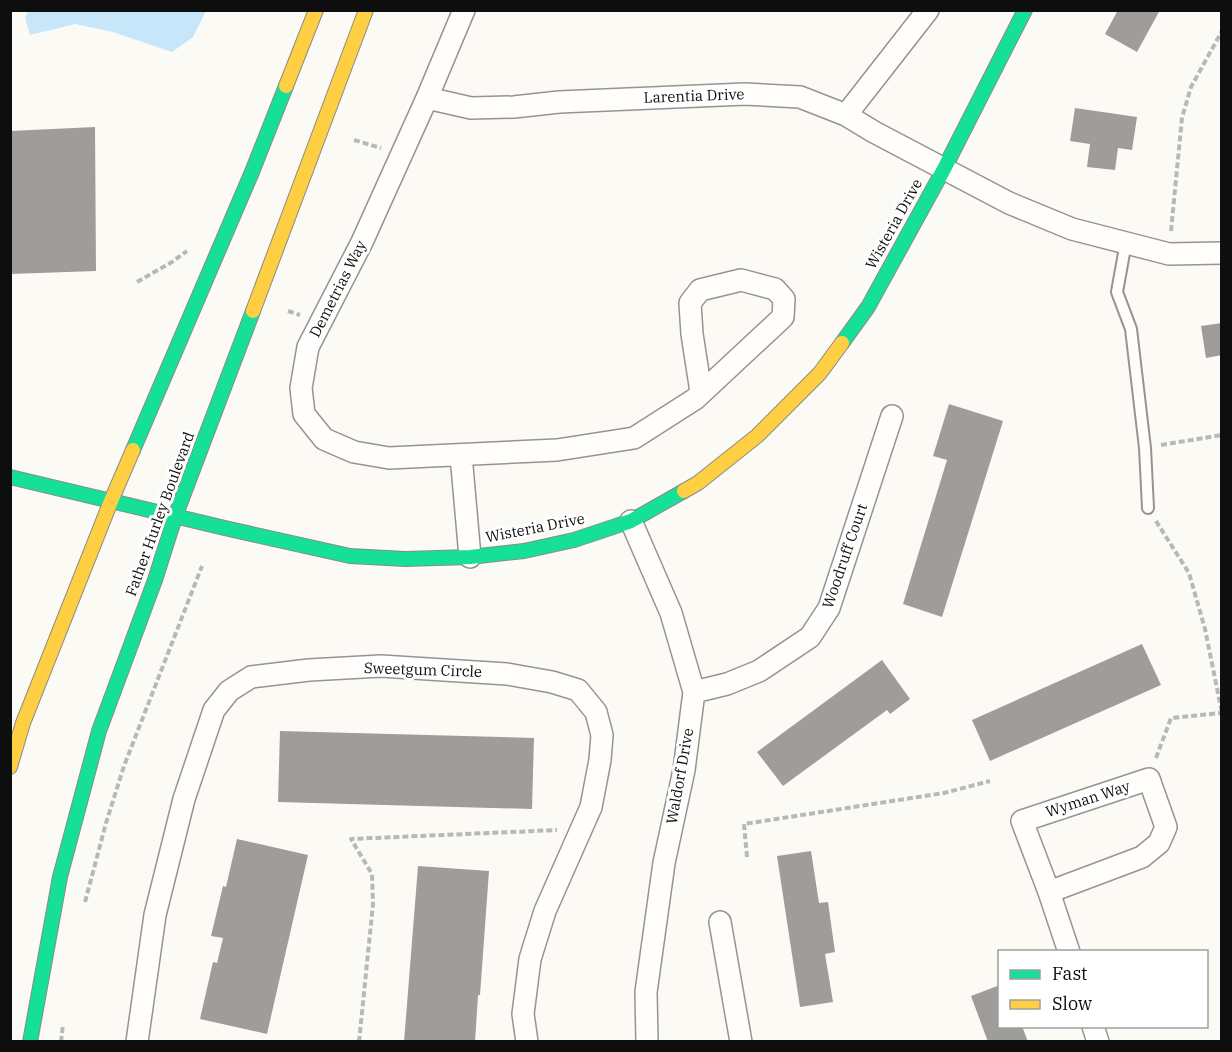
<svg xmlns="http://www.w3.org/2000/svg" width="1232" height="1052" font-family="'IBM Plex Serif',serif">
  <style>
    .water { fill: #c7e6f9 }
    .building { fill: #9f9d99 }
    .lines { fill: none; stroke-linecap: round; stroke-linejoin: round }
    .lane-casing { stroke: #959492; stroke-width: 14 }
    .street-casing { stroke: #959492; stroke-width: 24 }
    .fast-casing { stroke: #8c8b88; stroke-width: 16 }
    .slow-casing { stroke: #8c8b88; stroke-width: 16 }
    .path { stroke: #b8b8b7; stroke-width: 4; stroke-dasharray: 6 3; stroke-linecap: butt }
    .lane { stroke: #fffefd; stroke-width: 10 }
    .street { stroke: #fffefd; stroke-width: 21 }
    .fast { stroke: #16e098; stroke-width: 14 }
    .slow { stroke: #ffcf43; stroke-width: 14 }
    .labels { text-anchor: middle; stroke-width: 6; stroke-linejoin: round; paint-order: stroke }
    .street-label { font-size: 15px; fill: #0e0e0e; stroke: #fff }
  </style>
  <rect width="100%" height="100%" fill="#fcfaf4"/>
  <path class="water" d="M28,11V10L206,11L193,37L172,52L113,32L75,24L30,35L25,18Z"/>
  <path class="building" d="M1118,10H1160L1137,52L1105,34Z
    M1075,108L1137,117L1132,150L1118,148L1115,170L1087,167L1090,144L1070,141Z
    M95,127L96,271L10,274V131Z
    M1222,323V355L1206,358L1201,326Z
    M949,404L1003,421L942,617L903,604L947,460L933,456Z
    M1142,644L1161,685L990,761L972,720Z
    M882,660L910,699L890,714L887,710L783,786L757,752Z
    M280,731L534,738L532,809L278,802Z
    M237,839L308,855L267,1034L200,1019L213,962L217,963L223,938L211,936L223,886L226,887Z
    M811,851L819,903L828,902L835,952L825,954L833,1002L800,1007L777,856Z
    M418,866L489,871L480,995H478L475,1042H404Z
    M1000,985V1026H1022L1028,1042H988L971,996Z"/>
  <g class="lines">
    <g class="lane-casing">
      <path id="lane" d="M1126,242L1117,292L1131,329L1145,448L1148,508"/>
    </g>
    <g class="street-casing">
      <path id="street" d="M464,10L427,98L362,242L308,347L301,388L304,414L324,439L354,452L389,458L557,450L634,438L695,399L783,317L784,299L775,289L741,280L700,290L690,303L692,334L701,392
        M427,98L471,108L514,107L559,102L745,94L800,97L846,115L874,132L1009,203L1072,229L1169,254L1222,253
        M846,115L928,10
        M461,455L470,557
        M631,521L671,613L694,692L684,770L664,863L646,992L647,1042
        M694,692L727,684L759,671L810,637L829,608L892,416
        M1049,892L1142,857L1159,843L1166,827L1149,779L1022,821L1049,892L1069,952
        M720,922L741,1042
        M1093,1026L1098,1042
        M137,1042L155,915L184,799L214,710L229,691L251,677L309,670L381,666L507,674L552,682L578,690L596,712L602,735L600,760L591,807L545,911L530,959L523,1014L527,1042"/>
    </g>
    <g class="fast-casing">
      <path id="fast" d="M842,343L868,307L944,169L1025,10
        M133,450L252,172L286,86
        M10,477L229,529L350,556L405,559L470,557L524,551L574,540L631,521L684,491
        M30,1042L60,877L99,731L155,580L175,517L253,311"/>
    </g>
    <g class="slow-casing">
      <path id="slow" d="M286,86L316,10
        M253,311L366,10
        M684,491L698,483L757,436L820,373L842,343
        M10,767L23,723L111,501L133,450"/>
    </g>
    <path class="path" d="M354,140L381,148
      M1171,231L1182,118L1191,87L1222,31
      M137,282L172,262L187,251
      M288,311L300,315
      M1161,445L1222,435
      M1156,521L1189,573L1205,629L1222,713
      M1156,758L1171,718L1221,713
      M747,857L744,824L944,793L990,781
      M85,902L106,823L124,766L202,566
      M61,1042L63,1024
      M359,1042L373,904L372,874L351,839L557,830"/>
    <use href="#lane" class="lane"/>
    <use href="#street" class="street"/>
    <use href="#fast" class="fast"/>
    <use href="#slow" class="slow"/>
  </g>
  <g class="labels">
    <g class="street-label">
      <text transform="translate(694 96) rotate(-2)" y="5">Larentia Drive</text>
      <text transform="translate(894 224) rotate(-61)" y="5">Wisteria Drive</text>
      <text transform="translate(338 289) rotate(-63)" y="5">Demetrias Way</text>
      <text transform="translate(160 514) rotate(-70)" y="5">Father Hurley Boulevard</text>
      <text transform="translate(535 528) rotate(-11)" y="5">Wisteria Drive</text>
      <text transform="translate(845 556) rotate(-71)" y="5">Woodruff Court</text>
      <text transform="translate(423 670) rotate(2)" y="5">Sweetgum Circle</text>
      <text transform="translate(680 776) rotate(-80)" y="5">Waldorf Drive</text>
      <text transform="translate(1088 799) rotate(-18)" y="5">Wyman Way</text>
    </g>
  </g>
  <rect width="1232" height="1052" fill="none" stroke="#0e0e0e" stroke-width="24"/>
  <rect x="998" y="950" width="210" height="78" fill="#ffffff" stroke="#9f9f9f" stroke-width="1.5"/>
  <rect x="1010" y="970" width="30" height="9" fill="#16e098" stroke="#9f9f9f" stroke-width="1.5"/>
  <text x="1052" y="980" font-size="18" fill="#0e0e0e">Fast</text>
  <rect x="1010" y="1000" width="30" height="9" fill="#ffcf43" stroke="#9f9f9f" stroke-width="1.5"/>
  <text x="1052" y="1010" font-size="18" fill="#0e0e0e">Slow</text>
</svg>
